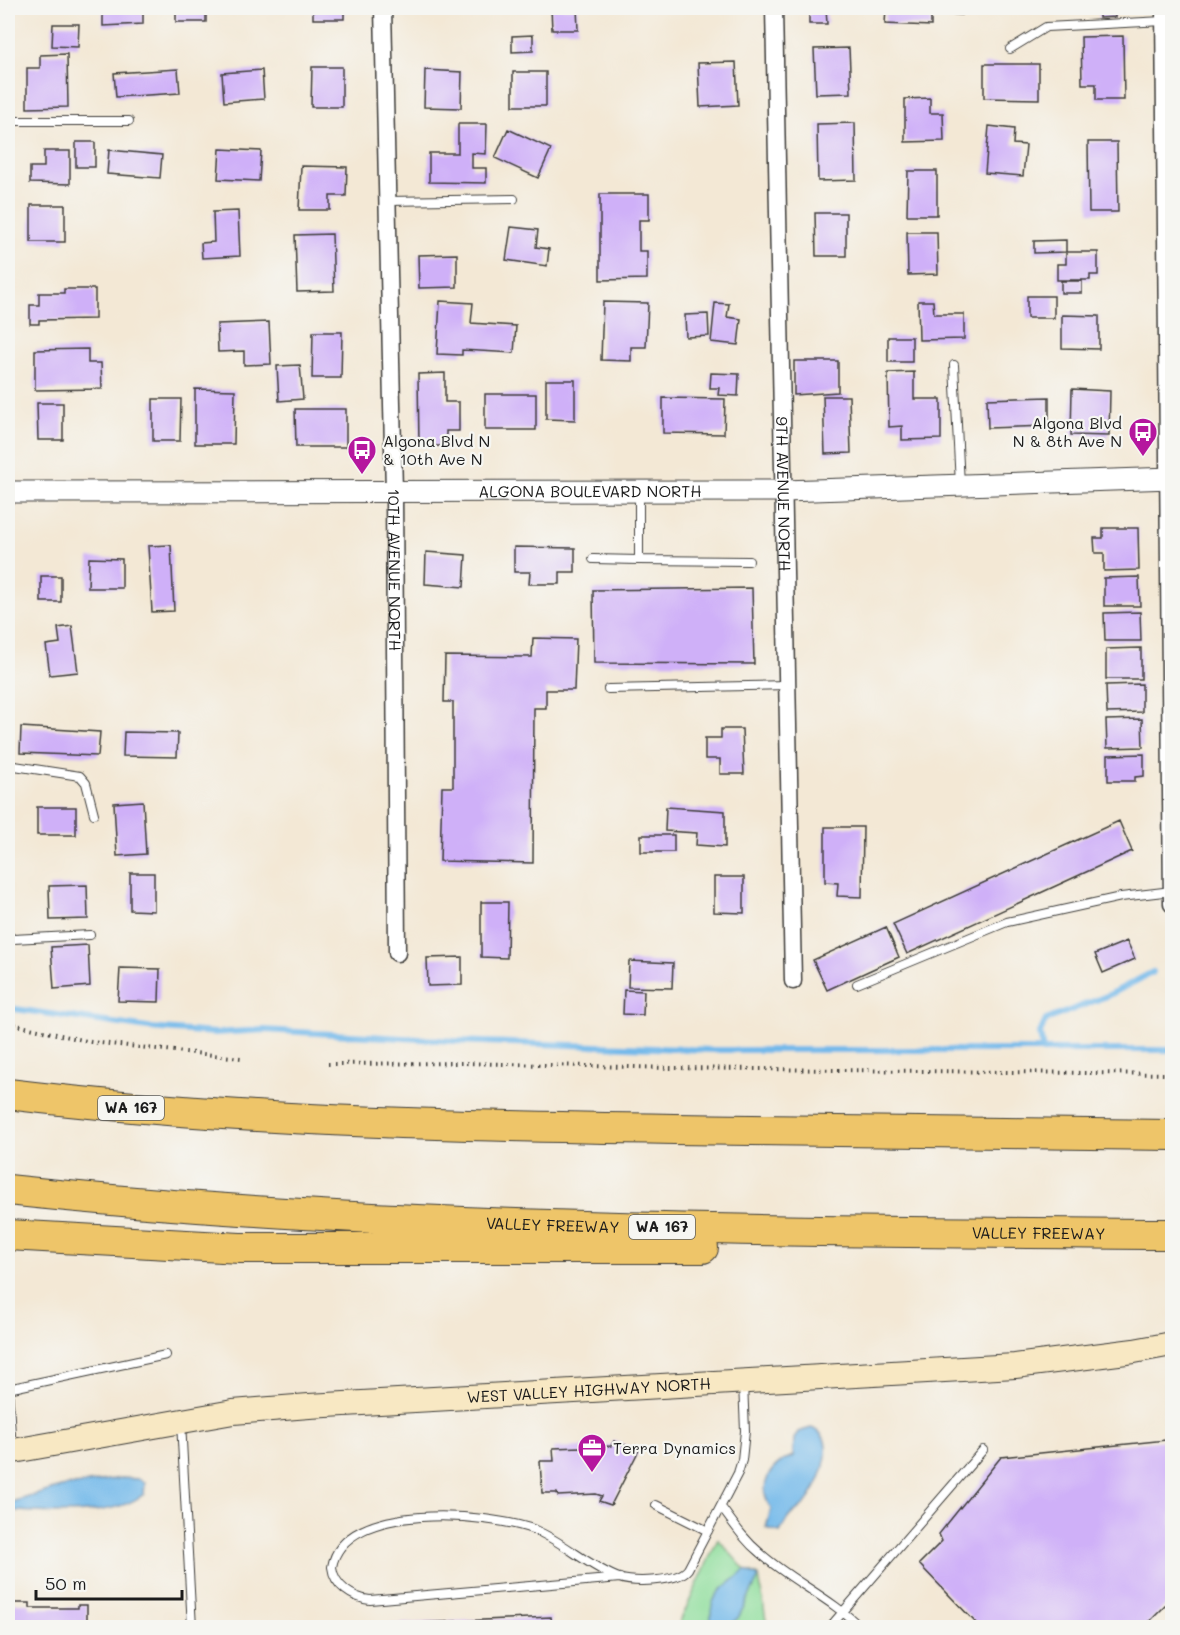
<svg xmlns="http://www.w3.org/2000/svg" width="1180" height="1635" font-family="Mali,sans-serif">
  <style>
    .green { fill: #90de9d; stroke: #567d5c; stroke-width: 1.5 }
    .water { fill: #73b9ea; stroke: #486a83; stroke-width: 1.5 }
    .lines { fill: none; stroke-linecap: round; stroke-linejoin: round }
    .stream { stroke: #73b9ea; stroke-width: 6 }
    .building { fill: #cfb0f8 }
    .service-casing { stroke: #3c3b38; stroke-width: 10 }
    .minor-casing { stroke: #3c3b38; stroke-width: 19 }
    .tertiary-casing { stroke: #3c3b38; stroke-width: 23 }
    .secondary-casing { stroke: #3c3b38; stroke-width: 26 }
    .motorway-casing { stroke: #3c3b38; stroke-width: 32 }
    .path { stroke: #3c3b38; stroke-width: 4; stroke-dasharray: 1.5 4.5; stroke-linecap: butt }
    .service { stroke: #fff; stroke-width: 8 }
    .minor { stroke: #fff; stroke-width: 16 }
    .tertiary { stroke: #fff; stroke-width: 21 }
    .secondary { stroke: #f8e8c3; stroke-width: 24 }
    .motorway { stroke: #eec569; stroke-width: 30 }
    .labels { text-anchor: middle; stroke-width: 4.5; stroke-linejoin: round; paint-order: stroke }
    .shield { fill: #f6f6f2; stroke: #5d5d5c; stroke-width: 1.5 }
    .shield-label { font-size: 15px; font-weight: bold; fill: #1c1c1c }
    .poi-label { font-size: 16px; fill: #1c1c1c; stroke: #f6f6f2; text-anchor: start }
    .street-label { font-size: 16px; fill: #1c1c1c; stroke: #f6f6f2 }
  </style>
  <rect width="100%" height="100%" fill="#f6f6f2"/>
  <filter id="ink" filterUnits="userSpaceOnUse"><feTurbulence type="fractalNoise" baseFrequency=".0167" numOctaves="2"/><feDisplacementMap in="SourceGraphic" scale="12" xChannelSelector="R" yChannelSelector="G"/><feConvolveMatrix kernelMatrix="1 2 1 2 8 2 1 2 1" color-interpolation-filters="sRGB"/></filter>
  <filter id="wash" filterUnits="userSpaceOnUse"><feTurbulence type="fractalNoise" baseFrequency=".008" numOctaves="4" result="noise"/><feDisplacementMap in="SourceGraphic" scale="24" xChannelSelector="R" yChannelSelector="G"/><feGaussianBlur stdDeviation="1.35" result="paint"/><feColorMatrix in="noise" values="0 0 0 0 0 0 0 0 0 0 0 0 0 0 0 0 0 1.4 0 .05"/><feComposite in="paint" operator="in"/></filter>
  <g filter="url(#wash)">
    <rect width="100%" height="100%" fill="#f3e8d5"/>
    <path class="green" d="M718,1539L745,1570L759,1576L767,1627L677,1628Z"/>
    <path class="water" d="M811,1428C839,1436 822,1479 810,1497C805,1506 797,1509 790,1516C786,1520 783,1527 780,1532L766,1528L771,1509C757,1486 769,1465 793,1456L794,1439L798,1432Z
      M121,1478L140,1479L145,1483L144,1494C113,1519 45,1513 8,1510V1505L12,1502L61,1487Z
      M745,1570L759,1577L738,1618L727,1627H717L711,1621C709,1590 726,1589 745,1570Z"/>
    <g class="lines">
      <path class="stream" d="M8,1008L148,1028L215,1033L264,1030L454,1041L712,1050H1172
        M1043,1051L1040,1033L1046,1020L1109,995L1153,972"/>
    </g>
    <g id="blocks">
      <path class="building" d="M103,8H143V24L103,26Z
        M176,8H206V22H176Z
        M313,8H344V19H313Z
        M551,8H577L578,30H552Z
        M809,8H826L827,24H809Z
        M886,8H962V15L931,13V26L885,24Z
        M1099,8H1120V12H1115V17L1099,18Z
        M53,24H79L78,47L52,46Z
        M533,35V51L512,52V36Z
        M1123,36L1124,100H1096V84H1082L1081,37Z
        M849,48L851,93L816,94L814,49Z
        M67,54L68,107L27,108V68H40V55Z
        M736,62L738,105L700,107L698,63Z
        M984,64H1039V99L984,98Z
        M312,67H342V107H311Z
        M178,69L180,93L116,97L114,73Z
        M262,70L264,99L224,102L222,73Z
        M425,70L462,72L461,108L424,107Z
        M513,72H546V106H513Z
        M930,98V113H943L944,141L905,142V99Z
        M855,123L856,180L818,181L817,124Z
        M458,124H487L486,154L472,153V168H486V183L429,182V153H458Z
        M989,126L1014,129L1013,144L1026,145L1023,176L985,173Z
        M508,129L551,149L538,178L495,158Z
        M76,142H95V167H76Z
        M1088,142H1117L1118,212H1089Z
        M220,149L261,151L259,181L218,179Z
        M109,150L162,155L160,178L107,174Z
        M44,151H70V184L30,183V167H44Z
        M301,166L347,167L346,196H330V210H299Z
        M908,171H937V215H907Z
        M600,194H649V220H639V251H647V279L600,280Z
        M31,205H65V242H31Z
        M238,211L240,256L202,258L201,243L214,242L213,212Z
        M815,213H846V256H816Z
        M511,227L538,230L536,247L549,249L547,266L506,260Z
        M907,232H937L938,274L908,275Z
        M332,234L334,291L297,292L295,235Z
        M1066,240V252L1034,253V241Z
        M1066,252H1098V275H1090V280H1057V264H1066Z
        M457,254V287L419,288L418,255Z
        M1061,281H1082V293H1061Z
        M64,289H95V319L39,320V324H30V305H39V293H64Z
        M1027,296H1054V318H1027Z
        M440,301L473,303L471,323L516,326L514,353L462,350V355L437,354Z
        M918,301H933L934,314H964V339L919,340Z
        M603,302L648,303L646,347H631V361L601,360Z
        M715,303L729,304L727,317L741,319L738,345L711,342Z
        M708,314L709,336L686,337L685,315Z
        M1062,315L1099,316V349L1062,348Z
        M269,322L271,364L244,365V351L218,352L217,324Z
        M313,332H342L341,378H312Z
        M888,337H912V362H888Z
        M88,349V363H101L102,389L35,390V350Z
        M794,361H838V392L794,395Z
        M300,365L303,399L279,401L277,366Z
        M914,372V399H941V439L902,440V426L889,427L888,373Z
        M445,373V402H459V431H446V446H419L418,374Z
        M711,373L739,374L738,396L718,395L719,388H710Z
        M546,380H575V420L546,419Z
        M195,389L235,390L234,444H195Z
        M1072,389L1110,391L1109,436L1071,435Z
        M485,394H536V430H485Z
        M823,396H849L851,453L825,454Z
        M1049,397V426L988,428L987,399Z
        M663,398L725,399L724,434L663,433Z
        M153,399H181L180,441H153Z
        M37,403H63V440H38Z
        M295,409H346V447H296Z
        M1103,528H1138L1139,570L1104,571V553H1095L1094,538H1103Z
        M171,545L174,611L152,612L148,546Z
        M514,547L575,548V572H560V584H529L530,572H514Z
        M426,552L466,555L464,587L425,584Z
        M89,558L122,559V588H88Z
        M41,576H61V602H41Z
        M1139,577L1140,606H1104V578Z
        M752,588L754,664L594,663L593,590Z
        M1140,612L1141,641H1105L1104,613Z
        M72,626L78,672L50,675L46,645L60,643L58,628Z
        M533,638L576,639L574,690H546V708H534L533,863L440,861L442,787H453V702H444L445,656L532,657Z
        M1141,648V679H1106V649Z
        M1142,684V712L1107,713L1106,685Z
        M1142,719L1143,747L1107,748L1106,720Z
        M21,727L100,732L98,756L20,753Z
        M721,729H742L744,774H720V759H705V738H721Z
        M124,732L178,733L177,757L123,756Z
        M1144,754V776L1135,777V781H1108V755Z
        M143,801L146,854L117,856L114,803Z
        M37,807H76V835H37Z
        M666,807L725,811V847L696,845L697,833L665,831Z
        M1119,821L1132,851L907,954L893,924Z
        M825,827H863L862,897L837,896L838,883L825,882Z
        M641,835H674V852H641Z
        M130,873H154V911L130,910Z
        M714,877H744V913L714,912Z
        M87,885L88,919L50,920L49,886Z
        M481,902H508L507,958L481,957Z
        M886,927L899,957L827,990L813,960Z
        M1127,941L1135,959L1103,973L1095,954Z
        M88,945L90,986L54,989L51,947Z
        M462,957V985L428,986L427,958Z
        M629,961L673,963L672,988L628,987Z
        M120,968L160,969L159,1002L118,1001Z
        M624,990L644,991L643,1015L623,1014Z
        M1166,1440L1172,1447V1599L1143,1628H970L976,1623L919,1564L942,1541L939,1534L1001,1457Z
        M614,1441L639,1450L611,1505L599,1501L602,1496L596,1494L558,1496L557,1493H542L540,1461H554L553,1448L611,1446Z
        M8,1603H30V1608H78V1605H87V1624H90V1628H8Z
        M551,1617L552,1628H350V1626Z"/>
    </g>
  </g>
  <g filter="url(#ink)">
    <use href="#blocks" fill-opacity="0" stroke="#3c3b38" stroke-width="1.5"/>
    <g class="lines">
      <g class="service-casing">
        <path id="service" d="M1010,49L1046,27L1164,21
          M8,121H129
          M387,201L514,199
          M954,365L960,485
          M593,559L639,560V492
          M639,560L749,561
          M608,689L788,685
          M8,765L80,776L86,783L94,814
          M8,935L13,939L90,935
          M857,984L1007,922L1121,897L1172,891
          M8,1386L12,1451
          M8,1389L166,1355
          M181,1422L192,1628
          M656,1505L708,1531
          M721,1507C733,1523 744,1540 760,1553C791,1581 831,1598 861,1628
          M620,1578L370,1600C353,1598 334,1586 332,1567C343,1500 490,1513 535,1530C564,1542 589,1567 619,1578C634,1583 678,1582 688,1569L738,1473L742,1460L745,1431L743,1383
          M829,1628L983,1450"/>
      </g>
      <g class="minor-casing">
        <g id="minor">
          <path id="s1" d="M383,8L394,492L397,953"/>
          <path id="s2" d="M774,8L793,981"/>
          <path d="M1164,8L1172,904"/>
        </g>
      </g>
      <g class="tertiary-casing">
        <g id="tertiary">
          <path id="s3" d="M8,492L784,491L1172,478"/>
        </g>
      </g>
      <g class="secondary-casing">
        <g id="secondary">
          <path id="s4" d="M8,1452L233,1412L309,1406L1015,1366L1134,1351L1172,1344"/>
        </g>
      </g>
      <g class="motorway-casing">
        <g id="motorway">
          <path d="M8,1094C229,1121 452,1126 674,1129C840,1131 1006,1133 1172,1135"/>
          <path id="s5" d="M8,1190C394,1231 784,1231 1172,1234"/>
          <path d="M8,1235L240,1248H703"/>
        </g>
      </g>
      <path class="path" d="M8,1023L91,1042L241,1058
        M328,1064L462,1063L673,1068L1172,1074"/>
      <use href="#service" class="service"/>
      <use href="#minor" class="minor"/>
      <use href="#tertiary" class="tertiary"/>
      <use href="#secondary" class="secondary"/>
      <use href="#motorway" class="motorway"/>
    </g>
  </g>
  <defs>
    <g id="bus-pin" transform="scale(1.5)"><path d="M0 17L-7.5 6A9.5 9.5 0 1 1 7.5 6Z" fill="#b5179e" stroke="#f6f6f2"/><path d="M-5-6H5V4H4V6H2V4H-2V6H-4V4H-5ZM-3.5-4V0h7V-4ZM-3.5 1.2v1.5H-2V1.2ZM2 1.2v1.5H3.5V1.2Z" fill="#fff"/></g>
    <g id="office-pin" transform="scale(1.5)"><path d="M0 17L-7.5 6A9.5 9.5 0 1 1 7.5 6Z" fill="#b5179e" stroke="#f6f6f2"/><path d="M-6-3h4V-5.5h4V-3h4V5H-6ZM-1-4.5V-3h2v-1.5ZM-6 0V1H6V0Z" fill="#fff"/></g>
  </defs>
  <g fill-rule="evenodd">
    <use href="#bus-pin" x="1143" y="432"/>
    <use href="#bus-pin" x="362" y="450"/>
    <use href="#office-pin" x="592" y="1448"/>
  </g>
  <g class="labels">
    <g class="shield">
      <rect x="98" y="1096" width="66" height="24" rx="4.5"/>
      <rect x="629" y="1215" width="66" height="24" rx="4.5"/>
    </g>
    <g class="shield-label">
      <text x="131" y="1113">WA 167</text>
      <text x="662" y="1232">WA 167</text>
    </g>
    <g class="poi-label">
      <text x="1122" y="429" text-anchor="end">Algona Blvd<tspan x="1122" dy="18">N &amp; 8th Ave N</tspan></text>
      <text x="383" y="447">Algona Blvd N<tspan x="383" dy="18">&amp; 10th Ave N</tspan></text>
      <text x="613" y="1454">Terra Dynamics</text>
    </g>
    <g class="street-label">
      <text dy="6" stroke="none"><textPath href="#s3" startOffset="582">ALGONA BOULEVARD NORTH</textPath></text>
      <text dy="6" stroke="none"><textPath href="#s2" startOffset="486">9TH AVENUE NORTH</textPath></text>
      <text dy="6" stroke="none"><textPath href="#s1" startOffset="562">10TH AVENUE NORTH</textPath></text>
      <text dy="6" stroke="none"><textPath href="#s5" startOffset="546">VALLEY FREEWAY</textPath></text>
      <text dy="6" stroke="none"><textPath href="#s5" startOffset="1032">VALLEY FREEWAY</textPath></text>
      <text dy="6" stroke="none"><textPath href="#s4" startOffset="585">WEST VALLEY HIGHWAY NORTH</textPath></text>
    </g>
  </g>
  <rect width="1180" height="1635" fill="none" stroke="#f6f6f2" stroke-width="30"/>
  <path d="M36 1590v9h146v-9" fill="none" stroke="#1c1c1c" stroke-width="3"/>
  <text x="45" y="1590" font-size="18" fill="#1c1c1c" stroke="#f6f6f2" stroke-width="4.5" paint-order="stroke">50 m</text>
</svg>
